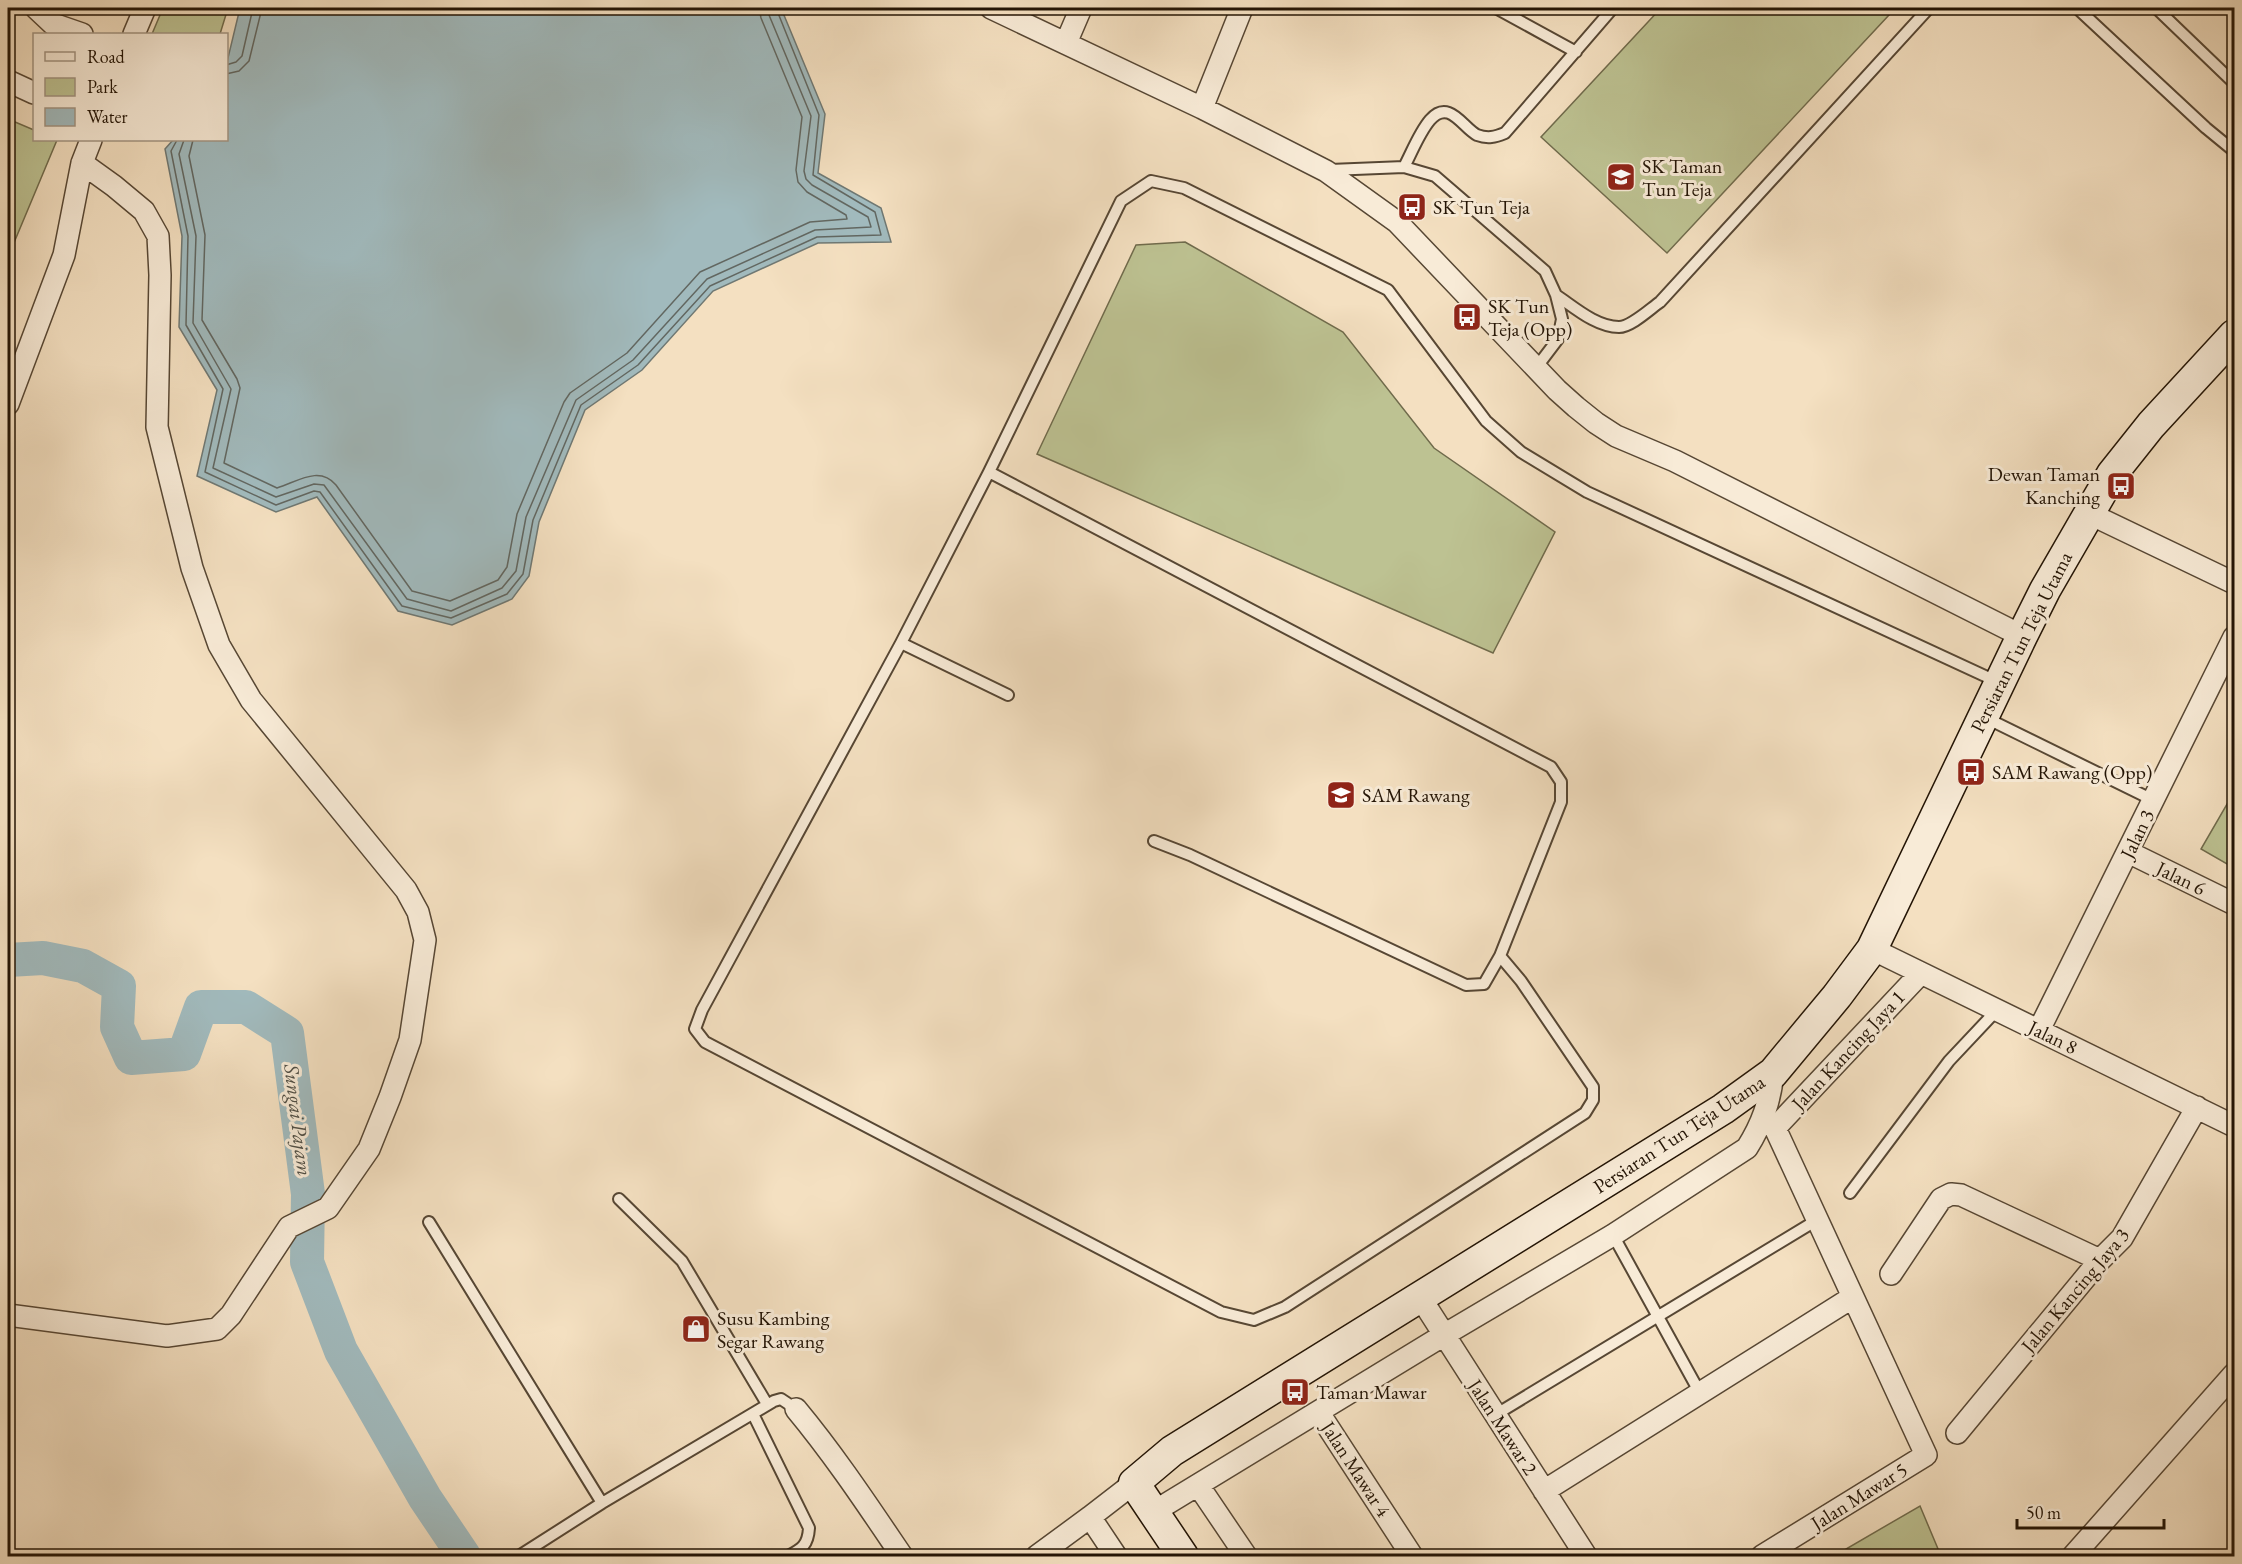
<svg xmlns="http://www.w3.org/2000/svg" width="2242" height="1564" font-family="'EB Garamond',serif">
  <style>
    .green { fill: #bdc292; stroke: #706b4c; stroke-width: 1.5 }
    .water { fill: #a1babd; stroke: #6f7873; stroke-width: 1.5 }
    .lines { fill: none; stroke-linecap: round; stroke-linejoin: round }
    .shore { stroke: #626761; stroke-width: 1.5 }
    .river { stroke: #a1babd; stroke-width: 34 }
    .lane-casing { stroke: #574734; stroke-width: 14 }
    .street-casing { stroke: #574734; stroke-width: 24 }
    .secondary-casing { stroke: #231405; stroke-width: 33 }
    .lane { stroke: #f8ebd7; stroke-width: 10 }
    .street { stroke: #f8ebd7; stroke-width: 21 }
    .secondary { stroke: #f8ebd7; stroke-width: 30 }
    .labels { text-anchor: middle; stroke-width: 6; stroke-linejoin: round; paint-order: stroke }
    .poi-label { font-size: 20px; fill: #231405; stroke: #f8ebd7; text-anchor: start }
    .street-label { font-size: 20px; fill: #231405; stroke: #f8ebd7 }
    .water-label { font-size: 21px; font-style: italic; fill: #4f4e45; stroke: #f8ebd7 }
  </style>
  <rect width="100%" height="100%" fill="#f4e0c1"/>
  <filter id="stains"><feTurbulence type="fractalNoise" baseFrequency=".00333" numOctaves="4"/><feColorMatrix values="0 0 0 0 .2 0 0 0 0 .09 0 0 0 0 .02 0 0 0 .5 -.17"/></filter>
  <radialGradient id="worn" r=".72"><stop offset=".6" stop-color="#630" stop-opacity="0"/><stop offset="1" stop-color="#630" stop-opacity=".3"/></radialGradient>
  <path class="green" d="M163,8H228L220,34H152Z
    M1661,8H1881L1889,15L1667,253L1541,137Z
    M8,119L34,130V140H57L8,257Z
    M1185,242L1343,332L1434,448L1555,532L1493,653L1037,454L1136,245Z
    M2234,792V868L2201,849Z
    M1920,1506L1941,1556H1834Z"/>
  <path class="water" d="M240,8H781L825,114L818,173L881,208L891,242L818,243L713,291L642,370L585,410L539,522L529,576L512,599L452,625L398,611L317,497L276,512L197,476L217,390L179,327L182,236L165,149L173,140H226L227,62Z"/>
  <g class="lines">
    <path class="shore" d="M226,65L236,62L242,56L253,8
      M226,74L239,71L249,61L262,8
      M177,140L171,151L188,236L186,325L223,389L205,472L276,505L314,491L320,492L402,606L451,618L507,594L523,574L533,520L581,405L638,365L710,286L817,237L881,235L875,212L813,175L819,115L776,8
      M184,140L179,154L196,236L193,323L231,389L213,468L276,497L314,484L324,485L407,599L451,611L502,588L516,571L526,517L576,400L633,360L707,279L815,230L871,227L868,217L812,185L806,179L804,171L811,116L769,15L768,8
      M193,140L189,156L205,235L202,320L237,379L240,388L224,463L277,488C297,482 319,465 336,485L412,591L450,601L498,580L507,567L517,514L564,402L570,393L627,353L700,272L810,222L847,219L846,215L807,192L798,182L796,170L802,117L761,18L759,8"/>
    <path class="river" d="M8,960L43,958L83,966L119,986L117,1027L131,1058L184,1054L201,1007H246L287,1033L308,1194L307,1262L341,1351L425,1498L464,1556"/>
    <g class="lane-casing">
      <path id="lane" d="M1496,8L1576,52
        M2077,8L2206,128L2234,151
        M2156,8L2234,83
        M1404,167C1412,152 1419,133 1430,120C1449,98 1463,128 1477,135C1488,139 1495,137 1505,133L1613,8
        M1330,170L1404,167L1435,176L1545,271L1556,295L1562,319L1558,339L1536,368
        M1556,295C1574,307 1596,327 1619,327C1631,327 1650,309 1660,302L1929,8
        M989,472L1551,767L1561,782V802L1500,956L1521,981L1593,1087V1100L1585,1113L1285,1307L1254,1320L1221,1312L705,1042L695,1029L702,1010L901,643L989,472L1121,201L1151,181L1184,188L1388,290L1486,421L1521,452L1587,492L1998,682
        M901,643L1008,695
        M1984,717L2153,800
        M1154,841L1190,855L1466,985L1484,984L1500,956
        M1850,1193L1949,1061L1997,1010
        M619,1199L682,1261L767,1404
        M429,1222L602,1503
        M1613,1235L1700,1393
        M753,1414L809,1528C808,1545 802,1549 788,1556
        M1495,1415L1817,1220
        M519,1556L602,1503L774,1401L781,1399L796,1409"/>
    </g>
    <g class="street-casing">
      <path id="street" d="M36,8L53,24L82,34
        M991,8L1202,108L1326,171L1397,222L1557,390L1576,407L1596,423L1616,436L1675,461L2022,636
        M134,34L145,8
        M1066,43L1081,8
        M8,81L34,93
        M1202,108L1242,8
        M8,404L64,255L82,163L91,140
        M2088,513L2234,583
        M2128,852L2234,904
        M1872,949L2234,1126
        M2039,1030L2234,637
        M1775,1128L1921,973
        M1891,1274L1941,1199L1951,1194L1961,1195L2100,1260
        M1420,1297L1586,1556
        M8,1315L167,1336L217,1329L231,1315L289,1227L328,1208L369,1149L390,1097L410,1040L425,940L418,912L406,890L251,700L219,645L192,568L157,427L160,275L158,236L144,211L114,186L82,163
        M796,1409C835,1456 868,1506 902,1556
        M1319,1413L1412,1556
        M1957,1433L2100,1260L2122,1238L2197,1107
        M1198,1485L1246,1556
        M1544,1491L1853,1297
        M1155,1511L1444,1335L1613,1235L1747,1148C1762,1124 1770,1102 1773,1073
        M1037,1556L1090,1517
        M1116,1556L1090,1517L1134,1483
        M1762,1556L1926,1455L1775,1128
        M2073,1556L2234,1374"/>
    </g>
    <g class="secondary-casing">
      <path id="secondary" d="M1183,1556L1134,1483L1172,1451L1723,1109L1773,1073L1837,996L1872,949L2022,636L2045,590L2112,474L2151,425L2234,335"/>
    </g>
    <use href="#lane" class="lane"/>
    <use href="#street" class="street"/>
    <use href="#secondary" class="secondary"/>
  </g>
  <defs>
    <g id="school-square" transform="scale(1.5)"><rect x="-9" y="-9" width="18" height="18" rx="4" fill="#8f2418" stroke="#f8ebd7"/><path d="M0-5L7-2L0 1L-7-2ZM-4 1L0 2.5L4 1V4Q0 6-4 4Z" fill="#fff"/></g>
    <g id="bus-square" transform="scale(1.5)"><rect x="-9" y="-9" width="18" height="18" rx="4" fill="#8f2418" stroke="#f8ebd7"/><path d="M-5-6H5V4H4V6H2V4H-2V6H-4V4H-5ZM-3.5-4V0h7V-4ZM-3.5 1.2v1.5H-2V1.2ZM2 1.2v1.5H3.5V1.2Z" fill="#fff"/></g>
    <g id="shop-square" transform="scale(1.5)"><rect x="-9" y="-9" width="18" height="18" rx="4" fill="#8f2418" stroke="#f8ebd7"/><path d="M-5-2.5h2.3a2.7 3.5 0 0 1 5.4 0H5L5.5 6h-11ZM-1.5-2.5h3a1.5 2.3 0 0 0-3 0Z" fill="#fff"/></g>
  </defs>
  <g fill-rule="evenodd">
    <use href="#school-square" x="1621" y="177"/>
    <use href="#bus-square" x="1412" y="207"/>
    <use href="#bus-square" x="1467" y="317"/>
    <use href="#bus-square" x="2121" y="486"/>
    <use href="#bus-square" x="1971" y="772"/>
    <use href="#school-square" x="1341" y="795"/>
    <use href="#shop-square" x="696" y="1329"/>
    <use href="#bus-square" x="1295" y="1392"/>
  </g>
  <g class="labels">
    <g class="poi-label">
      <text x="1642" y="173">SK Taman<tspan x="1642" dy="23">Tun Teja</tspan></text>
      <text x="1433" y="214">SK Tun Teja</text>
      <text x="1488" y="313">SK Tun<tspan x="1488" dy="23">Teja (Opp)</tspan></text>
      <text x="2100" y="481" text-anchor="end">Dewan Taman<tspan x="2100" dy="23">Kanching</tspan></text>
      <text x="1992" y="779">SAM Rawang (Opp)</text>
      <text x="1362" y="802">SAM Rawang</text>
      <text x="717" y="1325">Susu Kambing<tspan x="717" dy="23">Segar Rawang</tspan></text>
      <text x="1316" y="1399">Taman Mawar</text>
    </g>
    <g class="street-label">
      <text transform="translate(2021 642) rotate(-63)" y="7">Persiaran Tun Teja Utama</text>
      <text transform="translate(2137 834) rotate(-64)" y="7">Jalan 3</text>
      <text transform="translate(2181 878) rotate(26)" y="7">Jalan 6</text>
      <text transform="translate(2053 1037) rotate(26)" y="7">Jalan 8</text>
      <text transform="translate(1848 1050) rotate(-47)" y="7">Jalan Kancing Jaya 1</text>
      <text transform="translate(1679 1134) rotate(-33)" y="7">Persiaran Tun Teja Utama</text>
      <text transform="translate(2075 1290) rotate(-50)" y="7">Jalan Kancing Jaya 3</text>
      <text transform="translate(1503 1427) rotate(57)" y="7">Jalan Mawar 2</text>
      <text transform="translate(1356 1469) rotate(57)" y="7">Jalan Mawar 4</text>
      <text transform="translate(1859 1496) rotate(-32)" y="7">Jalan Mawar 5</text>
    </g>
    <g class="water-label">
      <text transform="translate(298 1120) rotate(83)" y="7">Sungai Pajam</text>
    </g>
  </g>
  <rect width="2242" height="1564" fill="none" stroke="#f4e0c1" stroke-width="30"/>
  <rect x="9" y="9" width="2224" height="1546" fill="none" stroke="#231405" stroke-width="3"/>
  <rect x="15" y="15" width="2212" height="1534" fill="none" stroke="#231405" stroke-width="1.5"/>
  <rect x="33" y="33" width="195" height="108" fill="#f8ebd7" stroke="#a39583" stroke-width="1.5"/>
  <rect x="45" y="52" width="30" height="9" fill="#f8ebd7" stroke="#a39583" stroke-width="1.5"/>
  <text x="87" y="63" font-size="18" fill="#231405">Road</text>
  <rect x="45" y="78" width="30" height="18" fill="#bdc292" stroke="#a39583" stroke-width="1.5"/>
  <text x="87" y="93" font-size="18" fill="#231405">Park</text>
  <rect x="45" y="108" width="30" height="18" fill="#a1babd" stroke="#a39583" stroke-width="1.5"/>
  <text x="87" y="123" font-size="18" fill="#231405">Water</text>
  <path d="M2017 1519v9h147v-9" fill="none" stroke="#231405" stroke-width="3"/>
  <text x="2026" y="1519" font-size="18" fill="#231405" stroke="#f8ebd7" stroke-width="4.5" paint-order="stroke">50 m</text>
  <rect width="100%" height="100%" filter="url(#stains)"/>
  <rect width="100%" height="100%" fill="url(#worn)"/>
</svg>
